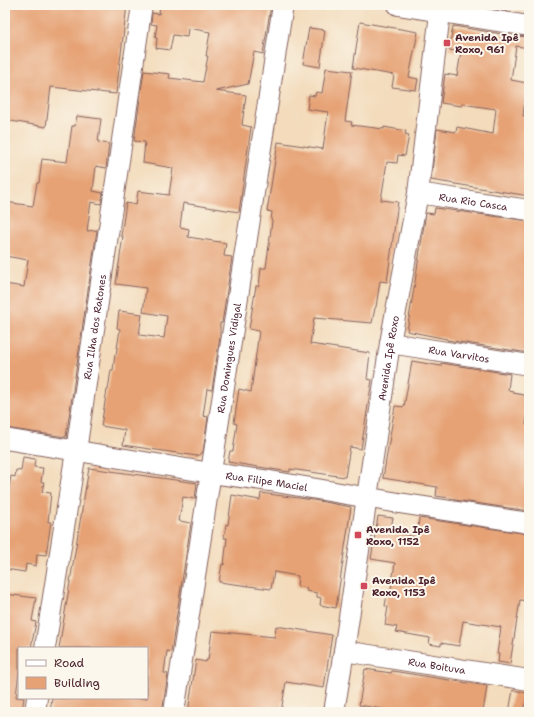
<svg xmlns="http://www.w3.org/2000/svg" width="534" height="717" font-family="'Shantell Sans',sans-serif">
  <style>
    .building { fill: #e6a275 }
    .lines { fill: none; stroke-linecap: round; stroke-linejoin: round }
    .minor-casing { stroke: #85615d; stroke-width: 22 }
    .minor { stroke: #fff; stroke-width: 20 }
    .poi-dot { fill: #d1495b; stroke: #fbf7ec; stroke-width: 1.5 }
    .labels { text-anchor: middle; stroke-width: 4; stroke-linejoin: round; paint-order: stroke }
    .poi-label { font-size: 10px; font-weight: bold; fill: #4a1f2b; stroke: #fbf7ec; text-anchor: start }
    .street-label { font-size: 10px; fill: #4a1f2b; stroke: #fbf7ec }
  </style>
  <rect width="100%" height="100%" fill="#fbf7ec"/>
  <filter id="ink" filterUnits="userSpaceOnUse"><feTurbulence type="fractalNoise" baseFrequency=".025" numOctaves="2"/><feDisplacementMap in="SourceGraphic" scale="8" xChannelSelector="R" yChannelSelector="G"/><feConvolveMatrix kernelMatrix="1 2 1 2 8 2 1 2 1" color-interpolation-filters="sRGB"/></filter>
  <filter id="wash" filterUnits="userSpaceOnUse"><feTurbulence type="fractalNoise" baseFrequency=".012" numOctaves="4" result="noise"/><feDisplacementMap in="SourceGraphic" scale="16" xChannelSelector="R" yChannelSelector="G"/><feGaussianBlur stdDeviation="0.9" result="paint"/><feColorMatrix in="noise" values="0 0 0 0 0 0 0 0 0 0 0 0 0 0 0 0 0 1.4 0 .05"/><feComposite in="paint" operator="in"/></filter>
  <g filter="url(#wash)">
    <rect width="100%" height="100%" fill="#f3dbbb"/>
    <g id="blocks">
      <path class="building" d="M8,5H127L116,94L51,87L46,127L5,120V17H6Z
        M160,5H213L228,8V5H271L263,54L254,52L248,84L216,91L246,95L242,125L251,127L239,212L183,203L180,227L189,229L188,237L226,243L224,256L232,257L222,323H220V336L212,390L207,389L203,416L208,417L203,452L197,456L123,445L125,430L101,426L107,390H108L111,370H113L115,354L116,355L120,329L117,328L119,311L142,314L139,335L164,338L167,316L143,312L146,288L116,284L123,236H121L126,203L136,205L138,191L169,195L173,168L143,163L145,142L134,141L144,71L170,74L169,78L203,82L208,56H206L210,32L188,28L187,37L173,35L170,50L156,48L157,38H155L157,25L151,24L152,13L159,14Z
        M360,22L418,32L409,77L418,79L416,90L392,87L394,75L353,68Z
        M453,26L514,36L529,37V48L516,46L511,80L527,83L523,116L529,117V196L431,180L437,129L456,132L457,127L493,134L496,109L462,104L461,106L441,103L445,74L457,76L461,52L449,50Z
        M309,28L325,30L320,67L303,64Z
        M326,68L352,71L345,121L352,122L351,125L384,129V127L406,131L405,134L409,135L405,156L398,155L397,163L387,162L381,200L398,202L387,282L380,281L376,307L375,308L372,323L314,318L310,344L370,353L367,379L372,380L361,449L350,447L345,477L290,469V472L228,462L230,451H233L237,424L234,423L239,389L251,392L259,331L249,329L256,286H259L261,268H266L272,221L271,220L272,212L267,211L278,142L323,149L328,112L307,109L309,95L315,96L316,92L322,93Z
        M77,116L101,119L98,142L109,144L106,168L96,166L93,191L103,193L101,204L91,202L87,231L97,230L66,437L5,428V284L24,287L28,260L5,256V202L33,206L37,183H39L42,159L67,162L72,126H75Z
        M435,208L529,221V271L527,286L529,287V353L447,340V339L407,331L426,213L434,214Z
        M412,361L441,366V363L510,374L508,390L513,391V393L529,396V406L526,425H529V511L455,500L456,499L436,496L437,487L383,478L395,406L404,407Z
        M23,457L35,459L34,467L43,468L41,482H44L42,492L51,493L48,522H51L46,555L37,554L36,566L26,564L25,572L5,569L7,550L5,549V494H8L11,476L15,477L16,470L21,471Z
        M89,468L197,483L195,499L183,497L179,521L191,523L171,652L167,651L164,673L168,674L162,712H50L52,698H147V648H59Z
        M261,493L313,500L351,507L336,608L320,605L321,598L317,597V593L306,591L307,588L297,586L298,576L274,572L271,589L219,582L222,564L224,565L227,538H224L226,524L228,525L232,495L260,500Z
        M378,516L393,518L390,532L417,537L419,518L529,534V601L520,600L510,664L498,662L499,654H497L501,627L463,621L459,646L441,643V646L429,644L430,638L396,632L397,627L385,625L388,607L385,606L387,594L390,595L395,563L371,559Z
        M5,594L36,598L32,621L36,622L31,648H19V671L16,697L24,698L22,712H5Z
        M276,626L332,635L324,688L286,682L281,712H188L196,660L206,662V660H208L212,631L275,637Z
        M365,669L391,673L392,671L487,686L483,712H400L359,705Z
        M513,690L527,693L524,712H509Z"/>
    </g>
  </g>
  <g filter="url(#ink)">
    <use href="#blocks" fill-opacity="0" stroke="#85615d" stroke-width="1"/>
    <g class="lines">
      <g class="minor-casing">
        <g id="minor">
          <path d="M398,5L529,26"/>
          <path id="s1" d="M418,193L529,210"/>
          <path id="s2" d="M390,343L529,365"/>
          <path id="s3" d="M5,439L211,473L270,481L399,503L529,523"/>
          <path id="s4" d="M45,648L76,451L142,5"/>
          <path id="s5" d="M344,651L529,680"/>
          <path d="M35,712L37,698"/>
          <path id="s6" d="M174,712L283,5"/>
          <path id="s7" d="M334,712L344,651L390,343L418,193L441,5"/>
        </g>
      </g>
      <use href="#minor" class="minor"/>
    </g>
  </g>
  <g class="poi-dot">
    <rect x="443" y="39" width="8" height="8" rx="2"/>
    <rect x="354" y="531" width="8" height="8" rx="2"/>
    <rect x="360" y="582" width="8" height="8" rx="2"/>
  </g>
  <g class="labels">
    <g class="poi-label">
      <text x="455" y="41">Avenida Ipê<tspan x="455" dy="12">Roxo, 961</tspan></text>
      <text x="366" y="533">Avenida Ipê<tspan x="366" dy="12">Roxo, 1152</tspan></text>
      <text x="372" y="584">Avenida Ipê<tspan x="372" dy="12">Roxo, 1153</tspan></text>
    </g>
    <g class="street-label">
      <text dy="4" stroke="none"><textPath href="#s1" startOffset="56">Rua Rio Casca</textPath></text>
      <text dy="4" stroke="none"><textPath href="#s4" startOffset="325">Rua Ilha dos Ratones</textPath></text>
      <text dy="4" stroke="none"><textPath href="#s2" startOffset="70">Rua Varvitos</textPath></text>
      <text dy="4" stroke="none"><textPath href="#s6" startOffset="358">Rua Domingues Vidigal</textPath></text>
      <text dy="4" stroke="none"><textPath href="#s7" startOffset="358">Avenida Ipê Roxo</textPath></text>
      <text dy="4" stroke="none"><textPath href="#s3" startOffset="265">Rua Filipe Maciel</textPath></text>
      <text dy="4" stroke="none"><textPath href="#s5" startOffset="94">Rua Boituva</textPath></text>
    </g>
  </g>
  <rect width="534" height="717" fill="none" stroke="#fbf7ec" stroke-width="20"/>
  <rect x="18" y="647" width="130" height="52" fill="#fbf7ec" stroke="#b4a19f"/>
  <rect x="26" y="660" width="20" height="6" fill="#ffffff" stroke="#b4a19f"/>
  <text x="54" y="667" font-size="12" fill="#4a1f2b">Road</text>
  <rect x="26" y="677" width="20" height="12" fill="#e6a275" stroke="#b4a19f"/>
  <text x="54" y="687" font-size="12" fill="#4a1f2b">Building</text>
</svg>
